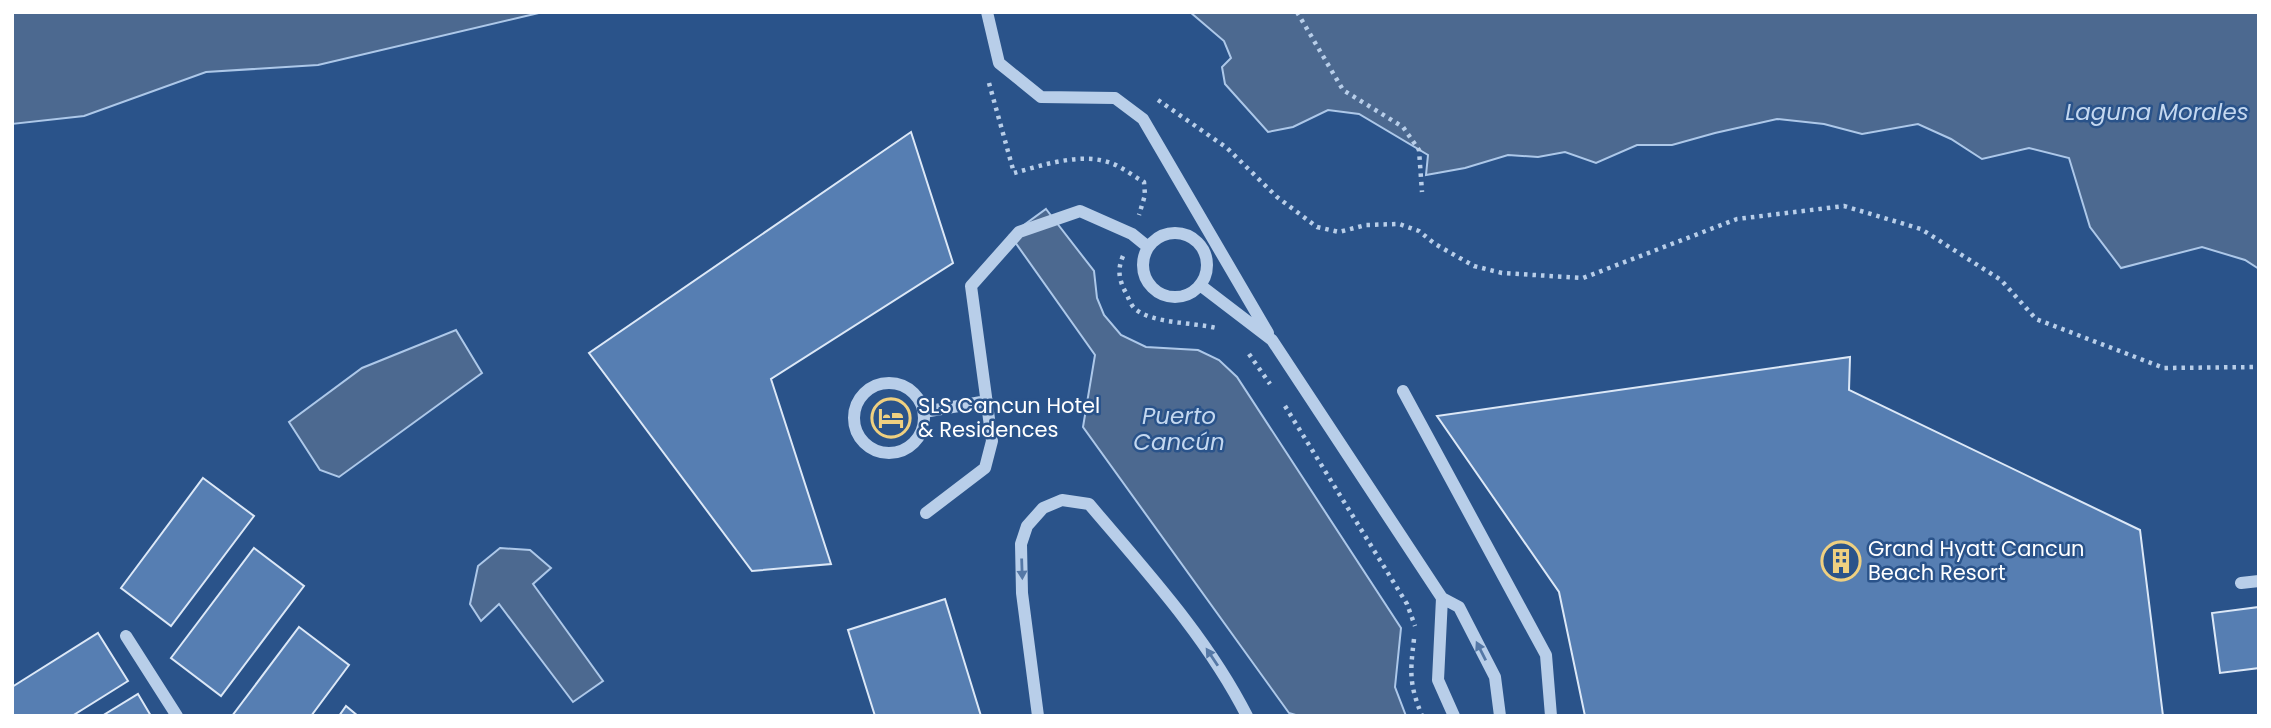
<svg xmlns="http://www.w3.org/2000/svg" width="2271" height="728" font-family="Poppins,sans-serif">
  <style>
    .water { fill: #4c6990; stroke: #adc8e9; stroke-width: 2 }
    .building { fill: #567eb2; stroke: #dce8f7; stroke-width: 2 }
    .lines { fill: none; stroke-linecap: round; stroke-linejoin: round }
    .path { stroke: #b8cee9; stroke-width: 4.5; stroke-dasharray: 3.5 5; stroke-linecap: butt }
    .minor { stroke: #b8cee9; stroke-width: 12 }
    .oneway { fill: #5578a6 }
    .labels { text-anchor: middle; stroke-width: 5; stroke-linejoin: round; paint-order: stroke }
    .poi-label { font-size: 21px; fill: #fff; stroke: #2a538a; text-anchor: start }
    .water-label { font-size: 23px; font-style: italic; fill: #c4d8f0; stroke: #2a538a }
  </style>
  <rect width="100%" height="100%" fill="#2a538a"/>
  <path class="water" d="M12,12H543L318,65L206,72L84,116L12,124Z
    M1190,12H2259V269L2245,260L2202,247L2121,268L2090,227L2069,158L2029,148L1982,159L1951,139L1918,124L1862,134L1824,124L1777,119L1715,133L1672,145H1637L1596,163L1565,152L1538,157L1508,155L1465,168L1426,175L1428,155L1359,114L1328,110L1293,127L1268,132L1225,84L1222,67L1231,58L1224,41Z
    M1046,209L1094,271L1097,298L1104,315L1121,335L1146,347L1198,350L1219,360L1237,377L1401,628L1395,687L1406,716H1299L1289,713L1083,427L1095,355L1010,235Z
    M456,330L482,373L339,477L320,470L289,422L362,368Z
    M500,548L530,550L551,568L533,584L603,681L573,702L499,604L481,621L470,604L478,566Z"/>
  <path class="building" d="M911,132L953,263L771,379L831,564L752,571L589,353Z
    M1850,357L1849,390L2140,530L2163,716H1585L1559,592L1437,416Z
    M203,478L254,516L171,626L121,588Z
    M254,548L304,586L221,696L171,658Z
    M945,599L981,716H875L848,630Z
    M2259,607V668L2220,673L2212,613Z
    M299,627L349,665L311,716H232Z
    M98,633L128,681L72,716H12V687Z
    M138,694L151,716H102Z
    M346,706L358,716H339Z"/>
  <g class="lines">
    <path class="path" d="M1297,12L1343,90L1403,127L1419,150L1422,192
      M989,83L1014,173C1043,165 1081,152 1111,163C1122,167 1133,176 1144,182L1145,195L1139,215
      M1158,100L1227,148L1277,197L1317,227L1339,232L1366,225L1399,224L1419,231L1435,244L1474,266L1502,273L1583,278L1737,219L1844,206L1921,229L2001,280L2036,319L2164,368L2259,367
      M1123,256C1117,270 1119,280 1126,293C1128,297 1131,305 1134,308C1152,324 1192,322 1216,328
      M1249,354L1270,384
      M1285,406L1407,604L1415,626
      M1414,639C1410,673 1409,683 1422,716"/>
    <path class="minor" d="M987,12L999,63L1041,97L1115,98L1143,119L1268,333
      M1143 265a32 32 0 1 1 64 0a32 32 0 1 1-64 0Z
      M1200,285L1272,340L1442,598L1459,607L1495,677L1500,716
      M854 418a35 35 0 1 1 70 0a35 35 0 1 1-70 0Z
      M1403,391L1546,655L1551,716
      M924,412L987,401
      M926,513L985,468L992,441L971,286L1019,232L1080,211L1132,234L1148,247
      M2241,583L2259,581
      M1442,598L1438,680L1454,716
      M126,636L177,716
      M1038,716L1022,593L1021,544L1027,526L1043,508L1062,500L1089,504C1146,571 1207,637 1247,716"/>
  </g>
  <defs><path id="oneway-solid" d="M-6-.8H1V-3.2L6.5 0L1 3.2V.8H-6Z" transform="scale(1.75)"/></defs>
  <g class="oneway">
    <use href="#oneway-solid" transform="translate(1022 569) rotate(88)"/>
    <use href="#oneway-solid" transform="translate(1481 651) rotate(-117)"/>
    <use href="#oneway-solid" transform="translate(1212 657) rotate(-124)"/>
  </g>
  <defs>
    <g id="hotel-ring" transform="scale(2.0125)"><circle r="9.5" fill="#2a538a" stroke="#efd080" stroke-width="1.5"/><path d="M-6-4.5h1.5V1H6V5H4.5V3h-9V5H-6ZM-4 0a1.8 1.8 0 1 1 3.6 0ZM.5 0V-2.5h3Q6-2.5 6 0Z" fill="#efd080"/></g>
    <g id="building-ring" transform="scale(2.0125)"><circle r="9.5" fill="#2a538a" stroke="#efd080" stroke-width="1.5"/><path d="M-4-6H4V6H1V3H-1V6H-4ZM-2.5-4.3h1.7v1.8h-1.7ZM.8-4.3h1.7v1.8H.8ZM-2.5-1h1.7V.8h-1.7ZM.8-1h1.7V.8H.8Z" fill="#efd080"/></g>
  </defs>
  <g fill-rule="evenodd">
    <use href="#hotel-ring" x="891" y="418"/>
    <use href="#building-ring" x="1841" y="561"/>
  </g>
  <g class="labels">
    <g class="poi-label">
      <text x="918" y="413">SLS Cancun Hotel<tspan x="918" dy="24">&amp; Residences</tspan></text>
      <text x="1868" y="556">Grand Hyatt Cancun<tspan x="1868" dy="24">Beach Resort</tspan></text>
    </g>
    <g class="water-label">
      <text x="2157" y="120">Laguna Morales</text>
      <text x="1179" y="424">Puerto<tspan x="1179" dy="26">Cancún</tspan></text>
    </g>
  </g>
  <rect width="2271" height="728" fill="none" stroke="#ffffff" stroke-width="28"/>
</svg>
